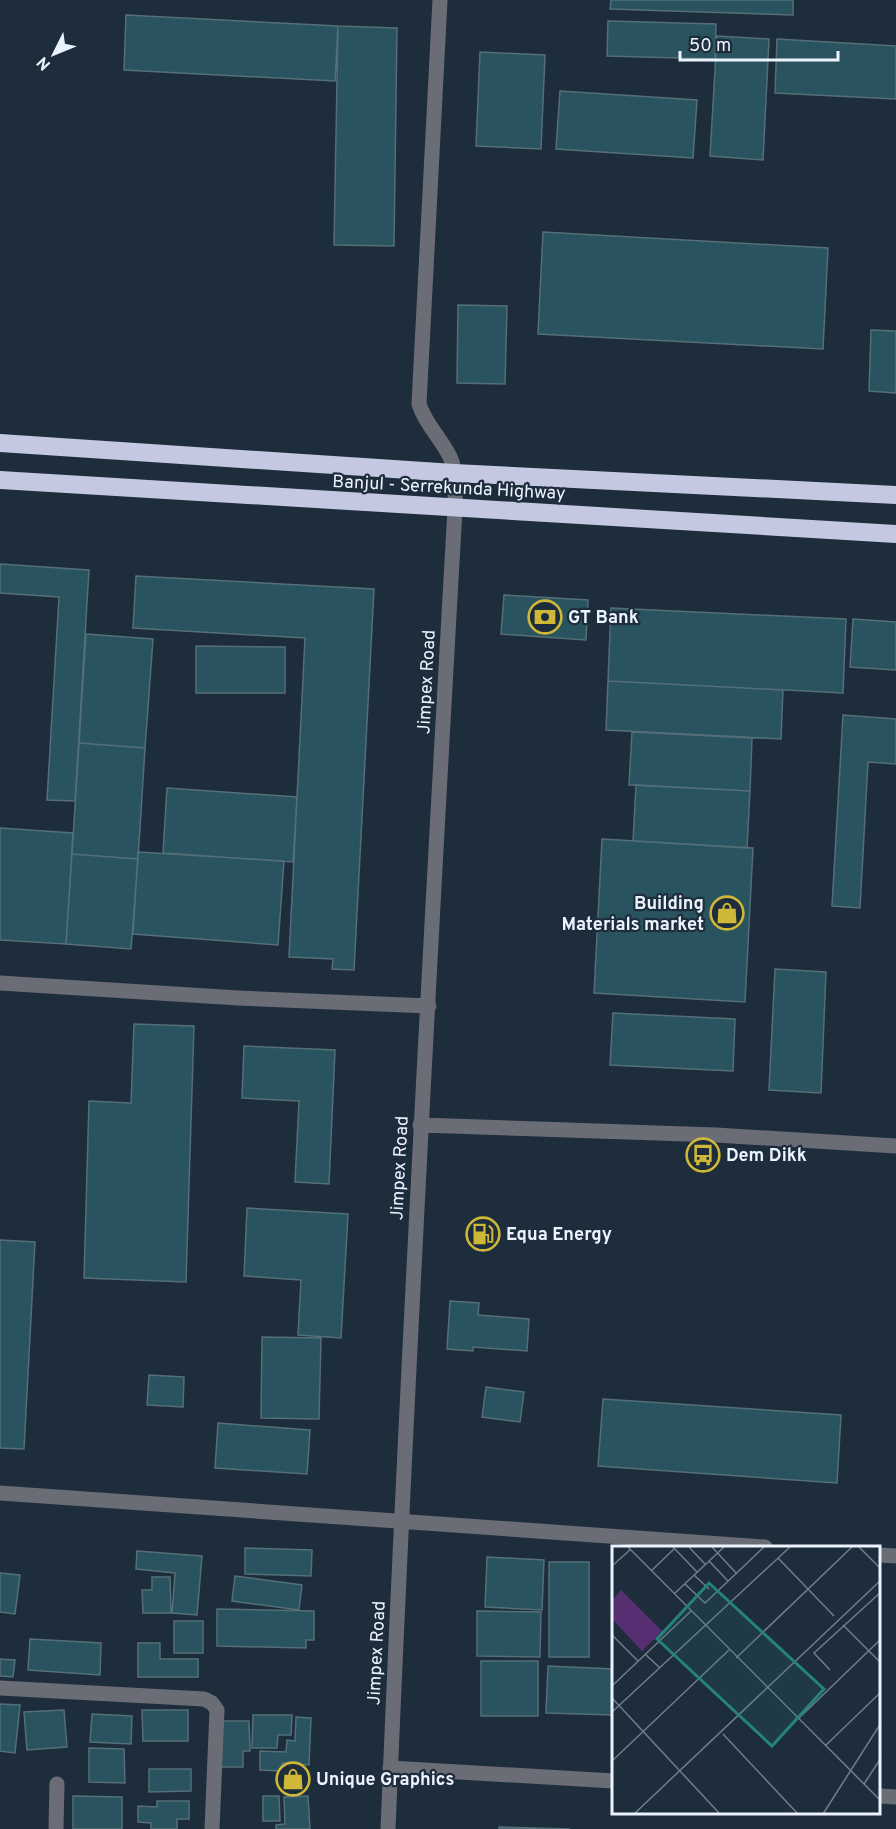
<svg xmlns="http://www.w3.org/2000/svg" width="896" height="1829" font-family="Overpass,sans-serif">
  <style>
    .building { fill: #28535f; stroke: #546f77; stroke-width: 1.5 }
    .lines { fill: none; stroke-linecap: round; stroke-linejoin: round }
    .minor { stroke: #6b6d76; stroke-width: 15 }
    .highway { stroke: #c4c8e0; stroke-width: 18 }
    .labels { text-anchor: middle; stroke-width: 4.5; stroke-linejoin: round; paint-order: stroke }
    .street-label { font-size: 18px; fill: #ebf4fe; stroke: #1e2d3c }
    .poi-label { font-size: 18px; font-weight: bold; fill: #ebf4fe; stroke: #1e2d3c; text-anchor: start }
    .inset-road { fill: none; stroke: #707d8a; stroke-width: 1.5 }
    .view { fill: #25837c; fill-opacity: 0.15; stroke: #25837c; stroke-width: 3 }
    .inset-edge { fill: none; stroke: #ebf4fe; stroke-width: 3 }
  </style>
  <rect width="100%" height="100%" fill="#1e2d3c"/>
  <path class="building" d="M611,0H793V15L610,9Z
    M126,15L338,26L335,81L124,70Z
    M608,21L716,24L715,59L607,56Z
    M338,26L397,28L394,246L334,245Z
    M717,36L769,39L763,160L710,156Z
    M777,39L896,46V99L775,93Z
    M480,52L545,55L541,149L476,146Z
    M560,91L697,100L693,158L556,149Z
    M543,232L828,248L823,349L538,334Z
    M458,305L507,306L505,384L457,383Z
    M871,330L896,331V393L869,391Z
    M0,564L89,570L75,801L47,800L59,597L0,593Z
    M136,576L374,589L354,970L332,969L333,959L289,957L305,638L133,628Z
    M504,595L588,600L586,640L501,634Z
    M611,608L846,619L843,693L608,681Z
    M853,619L896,622V670L850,667Z
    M86,634L153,639L145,748L79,743Z
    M196,646L285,647V693H196Z
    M608,681L783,690L781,739L606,730Z
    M843,715L896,719V764L868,762L860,908L832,906Z
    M632,732L752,738L750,791L629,785Z
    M79,743L145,748L138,859L72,854Z
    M636,785L750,791L747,848L633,841Z
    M167,788L297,797L293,862L163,853Z
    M0,828L73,833L66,944L0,940Z
    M602,839L753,848L745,1002L594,993Z
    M138,852L284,861L278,945L133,934Z
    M72,854L138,859L131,949L66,944Z
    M775,969L826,972L821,1093L769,1090Z
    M613,1013L735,1019L733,1071L610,1065Z
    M134,1024L194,1026L186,1282L84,1278L89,1101L131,1103Z
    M244,1046L335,1050L329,1184L295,1182L299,1101L242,1098Z
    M247,1208L348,1214L341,1338L298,1335L301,1280L244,1276Z
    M0,1240L35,1242L24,1449L0,1448Z
    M450,1301L479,1303L478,1315L529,1319L527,1351L473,1347V1351L447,1349Z
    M262,1337L321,1338L319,1419L261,1418Z
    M149,1375L184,1377L183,1407L147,1405Z
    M486,1387L524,1392L520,1422L482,1417Z
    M603,1399L841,1415L837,1483L598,1466Z
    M218,1423L310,1430L307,1474L215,1468Z
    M245,1548L312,1550L311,1576L245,1574Z
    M137,1551L202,1556L197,1615L172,1613L175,1573L136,1569Z
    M487,1557L544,1560L542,1610L485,1607Z
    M549,1562H589V1657H549Z
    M0,1573L20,1575L15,1614L0,1612Z
    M235,1576L302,1585L299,1610L232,1601Z
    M152,1577H170L171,1613H143L142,1590H152Z
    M217,1609L314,1611V1640H306V1648L217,1646Z
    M477,1611L541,1612L540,1657L477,1656Z
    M174,1621H203V1653H174Z
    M30,1639L101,1643L100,1675L28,1670Z
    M138,1643H160V1659H198V1677H138Z
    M0,1659L15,1660L13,1677L0,1676Z
    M481,1661H538V1716H481Z
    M548,1666L614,1669V1715L546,1713Z
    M0,1704L20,1705L15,1753L0,1751Z
    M64,1710L67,1747L27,1750L24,1712Z
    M142,1710H188V1741H143Z
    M92,1714L132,1716L131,1744L90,1742Z
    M253,1715H292L291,1735H278L277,1748H252Z
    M296,1717L311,1718L309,1765L282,1763L281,1771L260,1770V1751L286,1752L287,1740L295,1741Z
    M222,1721H249L250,1751H243V1767H217Z
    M89,1748L124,1749L125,1783L89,1782Z
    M149,1769H191V1791L149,1792Z
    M73,1796L122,1797V1829H73Z
    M263,1796H279L280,1821H263Z
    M308,1796L310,1829H276V1825L285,1824L284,1797Z
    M157,1801H189V1819H177V1829H151V1823L138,1822V1806L157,1807Z
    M499,1827L570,1829H499Z"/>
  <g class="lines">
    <path class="minor" d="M0,983L238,998L429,1006
      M420,1125L716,1135L896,1146
      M0,1493L765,1547
      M880,1555L896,1556
      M0,1688L204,1699L212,1703L217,1710L212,1829
      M390,1768L614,1781
      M880,1796L896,1797
      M56,1829L57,1784
      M388,1829C406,1389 430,949 455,509C455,493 457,472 450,457C441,438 425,424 419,404L440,0"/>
    <path class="highway" d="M0,443L454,473L896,495
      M0,480L896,534"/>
  </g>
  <defs>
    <g id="bank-ring" transform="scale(1.725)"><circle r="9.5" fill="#1e2d3c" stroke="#cfb837" stroke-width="1.5"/><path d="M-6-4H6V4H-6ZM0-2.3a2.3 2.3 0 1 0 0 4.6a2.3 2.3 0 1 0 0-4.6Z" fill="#cfb837"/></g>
    <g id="shop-ring" transform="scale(1.725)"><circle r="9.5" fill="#1e2d3c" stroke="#cfb837" stroke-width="1.5"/><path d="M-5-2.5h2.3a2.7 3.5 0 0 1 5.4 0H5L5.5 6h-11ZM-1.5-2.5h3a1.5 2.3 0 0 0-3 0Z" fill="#cfb837"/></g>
    <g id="bus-ring" transform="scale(1.725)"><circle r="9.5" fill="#1e2d3c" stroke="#cfb837" stroke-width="1.5"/><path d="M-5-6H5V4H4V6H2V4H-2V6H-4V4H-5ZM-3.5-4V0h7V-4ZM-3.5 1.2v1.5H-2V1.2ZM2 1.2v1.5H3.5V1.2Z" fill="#cfb837"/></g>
    <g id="fuel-ring" transform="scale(1.725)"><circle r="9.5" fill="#1e2d3c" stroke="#cfb837" stroke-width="1.5"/><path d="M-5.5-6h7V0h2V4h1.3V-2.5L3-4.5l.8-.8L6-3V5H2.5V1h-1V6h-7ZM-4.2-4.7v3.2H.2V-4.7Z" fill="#cfb837"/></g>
  </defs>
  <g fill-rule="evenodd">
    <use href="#bank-ring" x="545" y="617"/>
    <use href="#shop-ring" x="727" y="913"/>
    <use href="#bus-ring" x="703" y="1155"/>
    <use href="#fuel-ring" x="483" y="1234"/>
    <use href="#shop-ring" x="293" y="1779"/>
  </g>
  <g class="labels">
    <g class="street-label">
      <text transform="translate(449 487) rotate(3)" y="6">Banjul - Serrekunda Highway</text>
      <text transform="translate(426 682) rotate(-87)" y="6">Jimpex Road</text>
      <text transform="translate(399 1168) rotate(-87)" y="6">Jimpex Road</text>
      <text transform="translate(376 1653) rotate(-87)" y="6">Jimpex Road</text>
    </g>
    <g class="poi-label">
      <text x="568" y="623">GT Bank</text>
      <text x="704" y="909" text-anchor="end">Building<tspan x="704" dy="21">Materials market</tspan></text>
      <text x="726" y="1161">Dem Dikk</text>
      <text x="506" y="1240">Equa Energy</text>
      <text x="316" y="1785">Unique Graphics</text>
    </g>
  </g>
  <g transform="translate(612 1546)">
    <rect width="268" height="268" fill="#1e2d3c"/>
    <path d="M9,44L50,85L30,105L0,73V55Z" fill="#562e71"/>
    <path class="inset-road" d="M16,1L269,255M61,1L85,26M77,1L93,18M100,1L125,28M247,1L269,23M166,12L222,70M97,15L116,35M0,20L19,3M39,25L62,3M82,29L97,43M73,38L93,57L152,1M62,48L112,1M231,79L269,117M0,89L26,115M33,108L48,122M124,112L240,1M218,124L202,107L269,46M0,140L79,65M0,152L108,268M0,166L178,1M187,172L269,93M111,188L186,268M214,199L269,146M0,215L117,104M252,238L269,212M22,268L269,34M211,268L269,177"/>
    <path class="view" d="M97,37L212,143L160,200L45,93Z"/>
    <rect width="268" height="268" class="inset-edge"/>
  </g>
  <g transform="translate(54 54) rotate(227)" stroke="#1e2d3c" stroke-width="4.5" paint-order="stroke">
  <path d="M0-4.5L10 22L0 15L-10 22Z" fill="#ebf4fe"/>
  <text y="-9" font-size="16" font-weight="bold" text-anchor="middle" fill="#ebf4fe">N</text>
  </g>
  <path d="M680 51v9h158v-9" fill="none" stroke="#ebf4fe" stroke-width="3"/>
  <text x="689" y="51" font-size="18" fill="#ebf4fe" stroke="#1e2d3c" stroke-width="4.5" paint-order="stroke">50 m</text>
</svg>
